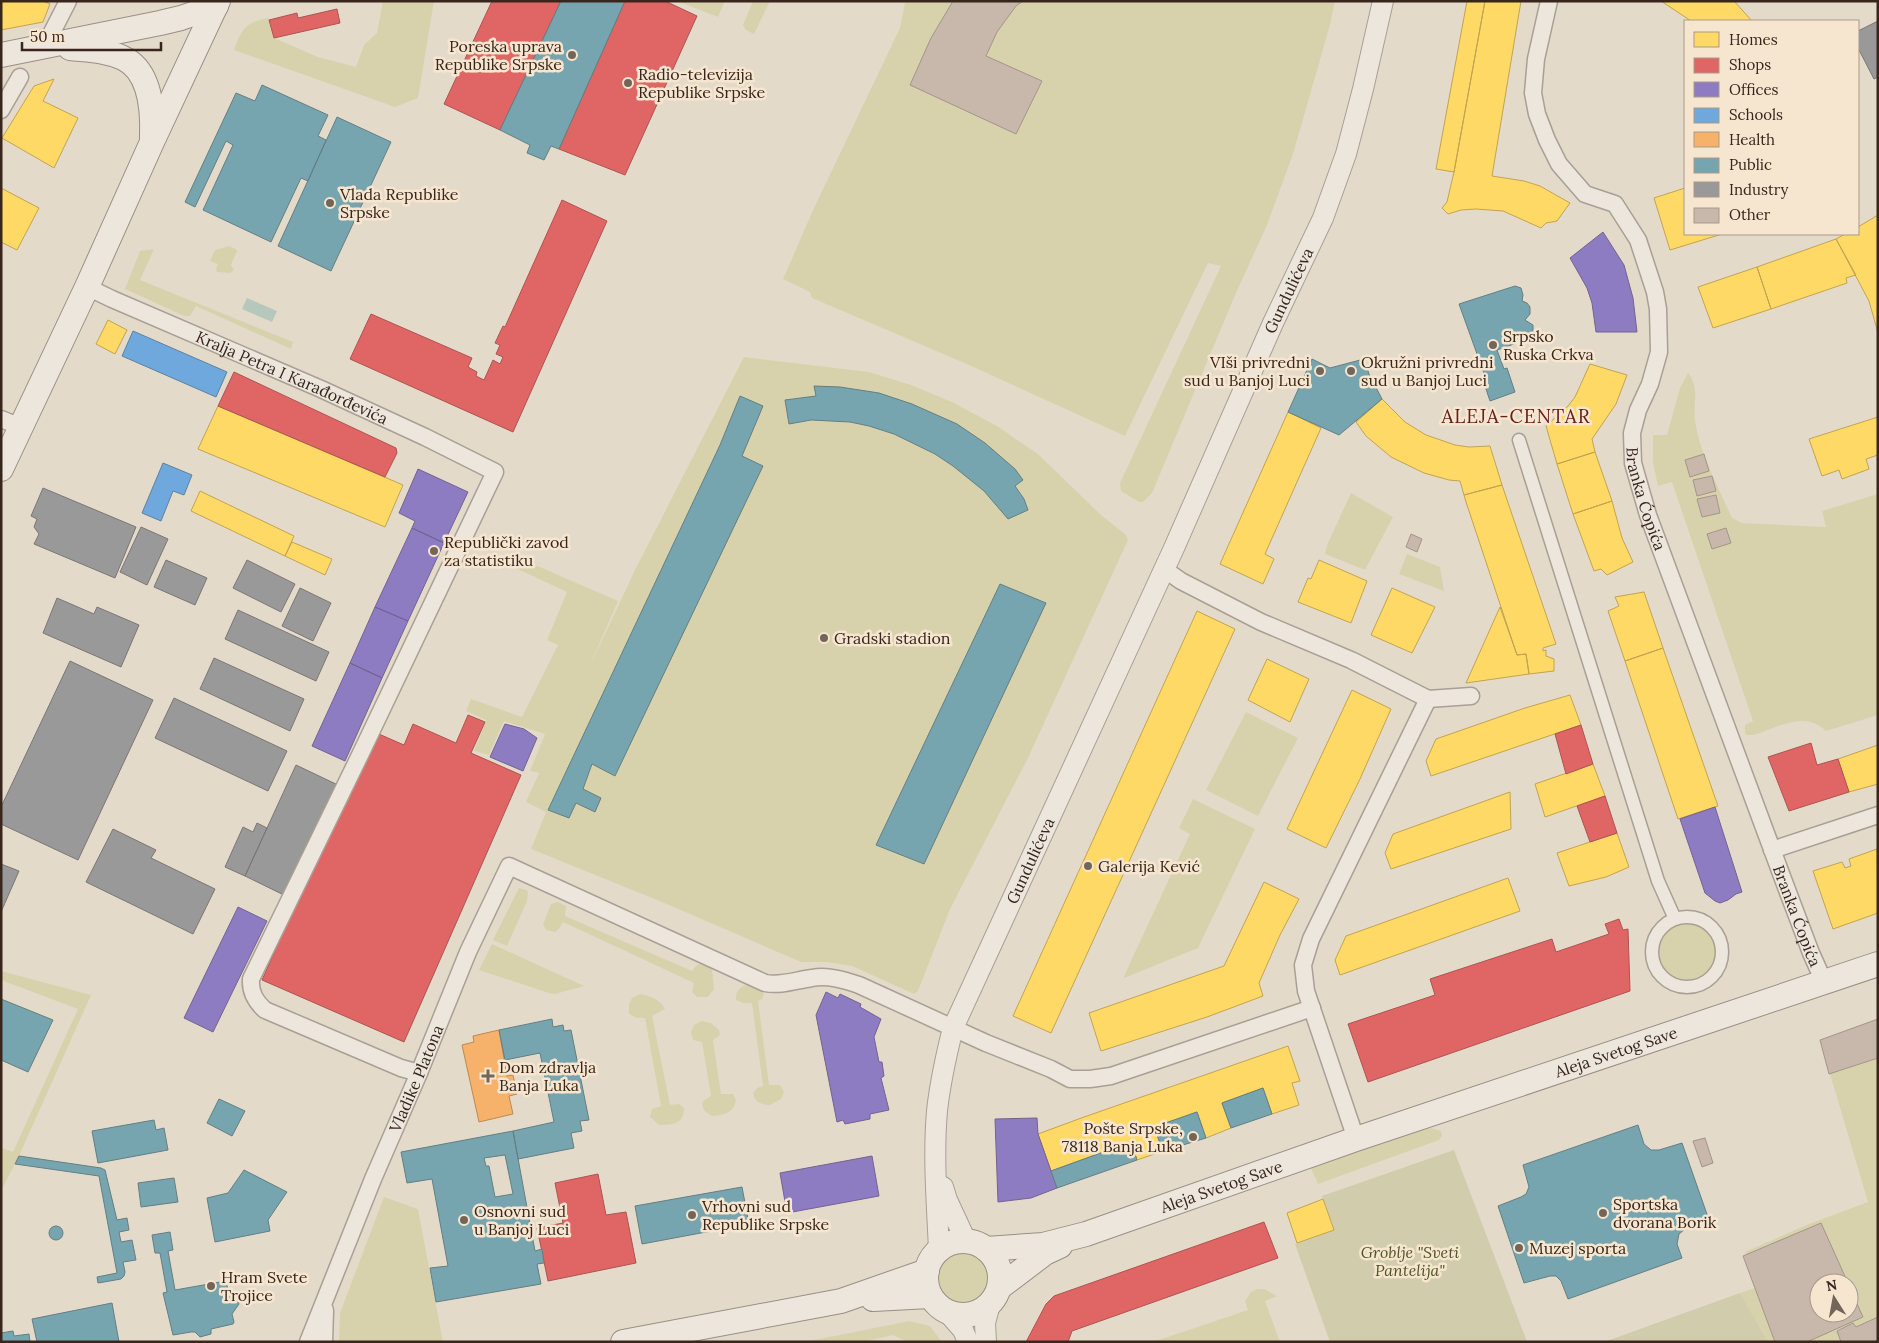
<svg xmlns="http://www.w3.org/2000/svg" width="1879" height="1343" font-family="Lora,serif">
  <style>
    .green { fill: #d8d2ac; fill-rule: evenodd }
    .cemetery { fill: #d1ccac }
    .water { fill: #b6c8bb }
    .homes { fill: #ffd966; stroke: #c3a350 }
    .shops { fill: #e06666; stroke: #ae5350 }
    .offices { fill: #8e7cc3; stroke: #746291 }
    .schools { fill: #6fa8dc; stroke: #5e81a2 }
    .health { fill: #f6b26b; stroke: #bd8853 }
    .public { fill: #76a5af; stroke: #637f83; fill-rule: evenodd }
    .industry { fill: #999; stroke: #7c7674 }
    .building { fill: #c8b7ab; stroke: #a4958a }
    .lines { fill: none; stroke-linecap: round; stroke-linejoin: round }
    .pedestrian-casing { stroke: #a99f94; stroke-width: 15 }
    .minor-casing { stroke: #a99f94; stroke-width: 19 }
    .tertiary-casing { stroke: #a99f94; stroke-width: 22 }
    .secondary-casing { stroke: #998f84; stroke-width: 26 }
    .pedestrian { stroke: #ece6dd; stroke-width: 12 }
    .minor { stroke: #ece6dd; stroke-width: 16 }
    .tertiary { stroke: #ece6dd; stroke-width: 20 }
    .secondary { stroke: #ece6dd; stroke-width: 24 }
    .poi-dot { fill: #746559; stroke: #f6e6d0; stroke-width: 2 }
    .labels { text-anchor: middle; stroke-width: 5; stroke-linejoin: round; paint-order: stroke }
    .poi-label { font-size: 16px; fill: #38261c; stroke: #f6e6d0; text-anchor: start }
    .street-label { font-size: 16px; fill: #38261c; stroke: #f6e6d0 }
    .park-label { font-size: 16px; font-style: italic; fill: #4f5522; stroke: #f6e6d0 }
    .quarter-label { font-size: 19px; letter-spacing: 1px; fill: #66201a; stroke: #f6e6d0 }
  </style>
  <rect width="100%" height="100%" fill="#e4daca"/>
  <path class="green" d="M383,1H434L418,98L395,107L234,50C242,28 246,22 269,18L274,38L318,57L356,67L364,45L377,33Z
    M677,1H725L718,17Z
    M753,1H770L754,34L746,30L743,25Z
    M893,1H1335L1330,25L1293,154L1267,225L1236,293L1152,493L1143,502H1139L1121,491L1120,483L1221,266L1208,263L1125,436L969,365L812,298L810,292L783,279L814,208L900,28L905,3Z
    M229,246L236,249L237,251L231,265L234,270L230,273L217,272L216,269L218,264L210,261L215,250Z
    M154,249L140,280L293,342L291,349L196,306L190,316H184L125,289L140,251Z
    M744,357L869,372L911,385L952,402L997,426L1039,455L1101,515L1126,535L1128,540L1028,758L950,909L918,991L914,994L852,966L826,962H801L662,902L531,849L546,812L526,802L539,773L530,771L545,734L504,721L489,755L474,751L486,720L466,711L471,699L522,717L558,645L547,640L567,592L505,563L510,554L618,601L589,668L635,570Z
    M1688,373C1700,388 1693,402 1695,420C1699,452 1719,488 1732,518L1742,523L1826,527L1822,511L1878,494V715L1826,731C1805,710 1778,727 1754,735H1747L1745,733V725L1753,721L1672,482L1658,486L1653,463V435H1667L1680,388Z
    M1351,493L1393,517L1365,570L1325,554L1327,545Z
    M1407,554L1440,567L1444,591L1399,574Z
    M1246,712L1298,738L1258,816L1206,790Z
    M1193,799L1255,829L1198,948L1124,978V976L1190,834L1179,828Z
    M519,888L526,890L528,892L527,901L507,946L493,940Z
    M558,902L566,906L565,916L692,971C697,964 700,961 710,965L712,969L714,989L708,997H697L692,992L694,983L563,922L559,929L555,932L546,930L543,924L551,904Z
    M1657 952a30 30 0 1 1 60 0a30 30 0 1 1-60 0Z
    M492,944L584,986L555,994L549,993L479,970Z
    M1,971L91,995L19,1156L1,1191V1148L13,1152L78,1009L1,980Z
    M747,985C754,985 760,988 764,994L762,999L758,1001L769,1085H780L784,1092L781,1099L770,1105C762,1105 754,1102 753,1093L757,1088L763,1086L752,1003H743L736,1000C735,992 740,986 747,985Z
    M640,994C650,996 660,999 665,1009L652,1016L670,1105L679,1104L684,1108C684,1124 673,1125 659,1125L650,1117L652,1109L661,1106L645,1018H637L629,1014V1004L632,998Z
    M1878,1019V1232L1876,1230L1878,1236V1342H1768L1740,1293L1758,1287L1745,1252L1809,1224L1868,1202L1820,1040ZM1819,1283H1849V1313H1819Z
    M702,1021L711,1023L719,1030L720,1035L713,1040L721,1094H733L736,1100C734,1113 724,1115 712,1116C705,1112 701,1109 703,1101L711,1096L702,1042L693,1040L691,1032L694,1025Z
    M1431,1128L1441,1131L1442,1136L1439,1140L1318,1184L1311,1168L1422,1130Z
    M384,1197L418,1209L443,1342H339L340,1313Z
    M938 1279a26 26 0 1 1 52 0a26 26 0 1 1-52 0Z
    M1257,1289H1264L1277,1296L1265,1301L1280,1342H1153L1248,1310L1245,1301L1251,1292Z
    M909,1321L930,1326L942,1342H908L893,1335L862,1342H805Z"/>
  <path class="cemetery" d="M1454,1150L1527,1342H1330L1295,1244L1334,1230L1322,1196Z
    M1740,1293L1768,1342H1604Z"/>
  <path class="water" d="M247,298L277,311L272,322L242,309Z"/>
  <path class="homes" d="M1,1H43L50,4L43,22L1,30Z
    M1467,1H1485L1454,172L1436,169Z
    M1485,1H1521L1492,176L1524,181L1540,186L1570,203L1557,221L1546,223L1541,228L1503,211L1476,209L1461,210L1448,214L1442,208L1447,202L1454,172Z
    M1661,1H1734L1752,21H1691Z
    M54,79L43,101L78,118L54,168L2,138L34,86Z
    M1,188L39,208L17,250L1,242Z
    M1685,188V234H1722L1670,250L1654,198Z
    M1878,215V333L1869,301L1836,239L1845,234H1858V227Z
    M1836,239L1856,275L1846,278L1847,283L1771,309L1757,267Z
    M1757,267L1771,309L1713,328L1698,287Z
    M108,320L127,330L115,354L96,344Z
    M1590,364L1627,375L1616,404L1592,439L1595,452L1557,464L1546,426L1568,406L1575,397Z
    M1382,399L1405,422L1426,435L1455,445L1469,447L1490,446L1502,485L1464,495L1460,481L1449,480L1424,473L1391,457L1366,436L1356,422Z
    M218,406L403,485L385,527L198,449Z
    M1288,412L1321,428L1265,554L1274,559L1263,584L1220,564Z
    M1878,417V455L1866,459L1869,469L1842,479L1839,470L1822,476L1809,439Z
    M1595,452L1612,501L1573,514L1557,464Z
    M1502,485L1556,644L1543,648V651L1546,650V656L1554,659V671L1529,674L1526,654L1517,655L1466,502L1464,495Z
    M200,491L294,536L285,556L191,511Z
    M1612,501L1622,538L1633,562L1607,575L1601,569L1594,571L1573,514Z
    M292,542L332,559L325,575L285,556Z
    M1319,560L1367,581L1351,623L1298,602L1308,578L1311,579Z
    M1392,588L1435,607L1412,653L1371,635Z
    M1644,592L1663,648L1625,661L1608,611L1619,606L1615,597Z
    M1500,607L1517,655L1526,654L1529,674L1466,683Z
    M1197,611L1235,629L1051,1033L1013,1016Z
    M1663,648L1718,806L1678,819L1625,661Z
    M1267,659L1309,679L1290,722L1248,700Z
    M1352,690L1391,709L1360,779L1326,848L1287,829Z
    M1570,695L1581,725L1431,776L1426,761L1436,739L1525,708Z
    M1878,745V784L1849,792L1838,759Z
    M1593,764L1605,796L1545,817L1535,784Z
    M1510,792L1511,829L1391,869L1385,853L1393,834Z
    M1617,833L1629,867L1606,877L1569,886L1557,853Z
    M1877,849L1878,913L1833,929L1813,871L1842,862L1845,868L1851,866L1849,859Z
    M1508,878L1520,911L1340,975L1335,960L1346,936Z
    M1264,882L1299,899L1280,935L1259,983L1263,996L1207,1017L1101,1051L1089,1013L1224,966Z
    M1288,1046L1300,1081L1292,1083L1299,1105L1272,1114L1263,1088L1222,1103L1231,1128L1206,1138L1197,1112L1154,1127L1163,1151L1137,1160L1131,1142L1051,1171L1038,1134L1084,1117Z
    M1323,1199L1334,1230L1297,1243L1287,1213Z"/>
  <path class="shops" d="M492,1H561L500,130L444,104Z
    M625,1H665L697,16L625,175L559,149Z
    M337,9L340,23L274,38L269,20L297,13L298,18Z
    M562,200L607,221L513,432L350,359L371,314L472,358L468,367L477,372L476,376L484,380L493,360L500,364L503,357L496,354L500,345L495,343L503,326L505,327Z
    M234,372L396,448L397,453L385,477L218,406Z
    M468,715L485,722L471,753L521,775L404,1042L262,980L372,731L404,745L413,724L456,743Z
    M1581,725L1593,764L1566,774L1555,734Z
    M1811,743L1817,765L1838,759L1849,792L1789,811L1768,757Z
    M1605,796L1617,833L1590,842L1577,806Z
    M1619,919L1623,930L1628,929L1630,991L1368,1082L1348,1024L1435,995L1430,979L1552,939L1556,952L1609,934L1605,924Z
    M598,1174L606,1215L626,1212L636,1263L548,1281L537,1228L563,1223L555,1183Z
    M1264,1222L1278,1258L1072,1331L1068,1342H1026L1046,1304L1054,1296Z"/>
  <path class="offices" d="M1603,232L1624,265L1633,298L1637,332H1596L1592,303L1587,288L1570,258Z
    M418,469L468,492L444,543L412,528L415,521L399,513Z
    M412,528L444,543L408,621L375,607Z
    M375,607L408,621L382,678L350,663Z
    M350,663L382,678L345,761L312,746Z
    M505,724L524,729L537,738L523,771L490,757Z
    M1715,807L1742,892L1736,894L1728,900L1720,903L1715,901L1705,893L1680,819Z
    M238,907L267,921L213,1032L184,1018Z
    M826,992L838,998L840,994L861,1004L860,1007L881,1019L874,1037L879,1062H882L884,1076L881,1078L889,1110L870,1114V1119L845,1124L843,1120L837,1122L816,1015Z
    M1037,1118L1038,1134L1057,1188L1031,1198L998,1202L995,1119Z
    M872,1156L879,1196L787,1213L780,1173Z"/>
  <path class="schools" d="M133,331L227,372L216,397L122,356Z
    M163,463L192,475L184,495L173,491L161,521L142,513Z"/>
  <path class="health" d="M499,1030L507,1076L513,1075L517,1094L509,1096L513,1114L479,1122L462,1045L474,1042L473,1036Z"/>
  <path class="public" d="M561,1H625L559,149L551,146L544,160L527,153L530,145L500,130Z
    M262,85L328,115L318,136L326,140L308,181L301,178L271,242L203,210L233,145L226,141L195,207L185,202L236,93L255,101Z
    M337,117L391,142L331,271L278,246Z
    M1515,286L1521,288L1523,295L1522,301L1527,303L1530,307V314L1525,320L1533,325V336L1528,339L1497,350L1504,369L1507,368L1515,392L1490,401L1482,377L1485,376L1459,304Z
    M1312,359L1330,368L1364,359L1369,374L1382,399L1339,435L1288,412Z
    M814,386L840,387L879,393L912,404L957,424L985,443L1015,469L1023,480L1015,486L1024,499L1028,510L1008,519L984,491L953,466L935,454L894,434L869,426L850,422L811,420L789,424L785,400L816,396Z
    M740,396L763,406L742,456L763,466L615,776L592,764L583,789L601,798L595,812L576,803L569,818L548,810L720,445Z
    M1000,584L1046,603L924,864L876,845Z
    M1,999L53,1020L28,1072L1,1060Z
    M552,1019L553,1027L563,1025L564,1031L571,1030L589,1120L580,1121L582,1131L571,1133L574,1148L518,1159L513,1131L554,1122L540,1053L505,1060L499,1030Z
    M1263,1088L1272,1114L1231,1128L1222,1103Z
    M219,1099L245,1111L232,1136L207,1123Z
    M1197,1112L1206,1138L1163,1151L1154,1127Z
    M154,1120L156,1130L164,1128L168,1150L98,1163L92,1131Z
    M1638,1125L1644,1144L1651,1150H1659L1682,1143L1709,1220L1685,1229L1679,1234L1677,1244L1682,1258L1568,1299L1561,1281L1556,1276H1550L1524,1283L1498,1206L1521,1197L1526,1194L1529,1187L1523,1165Z
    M513,1131L535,1251L542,1249L544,1263L537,1264L541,1284L436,1302L430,1268L448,1266L432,1179L407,1183L401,1152ZM505,1155L513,1194L495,1197L489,1166H486L484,1158Z
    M1131,1142L1137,1160L1057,1188L1051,1171Z
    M19,1156L101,1168L105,1170L117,1220L127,1218L129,1230L119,1232L121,1242L132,1240L136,1260L123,1262L125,1272L124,1276L121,1279L98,1283L97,1277L117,1273L99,1176L15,1164Z
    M244,1170L287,1192L268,1220L270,1231L215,1242L207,1198L228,1193Z
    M174,1178L178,1202L141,1207L138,1183Z
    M742,1187L749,1224L642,1244L635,1206Z
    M49 1233a7 7 0 1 1 14 0a7 7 0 1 1-14 0Z
    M170,1232L173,1250L168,1251L175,1290L226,1281L228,1290L236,1296L239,1304L232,1314L234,1322L233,1324L211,1329V1334L200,1337L195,1332H191L173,1335L163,1293L167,1292L160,1253H155L152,1235Z
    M112,1303L119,1342H37L32,1319Z
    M13,1331L14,1336L29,1334L30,1342H1V1333Z"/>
  <path class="industry" d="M1878,21V77L1874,79L1858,48V31Z
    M43,488L136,527L115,578L34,544L39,534L34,527L37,519L31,516Z
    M141,527L168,539L147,585L120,572Z
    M166,560L207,578L195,605L154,587Z
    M247,560L295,584L281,612L233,588Z
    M300,588L331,603L313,641L282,626Z
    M57,598L94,614L97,607L139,625L121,667L43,633Z
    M238,610L329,652L316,681L225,639Z
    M214,658L304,699L290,731L200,689Z
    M70,661L153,700L78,860L1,824V807Z
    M174,698L287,751L268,791L155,738Z
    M296,765L340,786L288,897L245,876Z
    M257,823L267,828L245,876L225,867L243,827L253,832Z
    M113,829L156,850L151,858L215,889L193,934L86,882Z
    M1,864L19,871L1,912Z"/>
  <path class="building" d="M953,1H1023L1016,6L997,32L986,56L1042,81L1016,134L910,85L931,38Z
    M1704,454L1709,471L1690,477L1685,460Z
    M1712,476L1716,491L1697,496L1693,480Z
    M1716,495L1720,513L1702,517L1697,499Z
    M1726,528L1731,543L1712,549L1707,534Z
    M1411,534L1422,539L1417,552L1406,547Z
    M1878,1019V1058L1829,1074L1820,1040Z
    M1705,1138L1713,1163L1702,1167L1693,1141Z
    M1821,1223L1848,1283H1819V1313H1849V1286L1863,1317L1807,1342H1775L1743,1256Z
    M1878,1317V1342H1841L1837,1331L1853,1323L1856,1327Z"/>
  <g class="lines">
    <g class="pedestrian-casing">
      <path id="pedestrian" d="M1519,440L1658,881L1675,919
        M1652 952a35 35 0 1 1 70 0a35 35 0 1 1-70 0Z"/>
    </g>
    <g class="minor-casing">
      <g id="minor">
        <path id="s1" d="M1549,1L1536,59L1533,93L1537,114L1547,140L1559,164L1585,194L1615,204L1638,240L1655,292L1658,309L1659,352L1650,384L1638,410L1632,433L1633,463L1648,515L1783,879L1811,953L1824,982"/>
        <path d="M45,46L68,1"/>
        <path d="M1,110L20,77"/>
        <path id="s2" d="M87,287L112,299L321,389L425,437L495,472L361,753L251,979C250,992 255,1001 265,1010L401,1068L419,1073"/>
        <path d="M1,419L21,427"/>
        <path d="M1164,569L1181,581L1261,622L1351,660L1428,699L1471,696"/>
        <path d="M1772,850L1878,815"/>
        <path d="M1356,1139L1306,991L1303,965L1311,939L1428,699"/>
        <path id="s3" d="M308,1342L373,1179L419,1073L468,952L509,866L765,983C782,986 796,980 812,978C828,975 844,980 859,985L986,1043L1051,1069L1070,1079H1090L1111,1076L1312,1008"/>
        <path d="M324,1342L325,1310"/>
      </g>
    </g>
    <g class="tertiary-casing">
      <g id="tertiary">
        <path d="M943,1187L947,1200L966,1241"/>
        <path id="s4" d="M939,1250C937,1204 933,1157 937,1111C940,1083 946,1056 953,1028L1174,548L1273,323L1323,218L1346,154L1363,89L1383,1"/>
        <path d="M948,1313L963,1330L968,1342"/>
        <path d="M986,1342L985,1323L990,1304"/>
      </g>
    </g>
    <g class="secondary-casing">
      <g id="secondary">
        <path d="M70,48C88,50 106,50 123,58C151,71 153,112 152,138"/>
        <path d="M1,55L160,23L181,18L216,6"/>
        <path d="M1,469L87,287L152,142L218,1"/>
        <circle cx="963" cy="1278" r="37"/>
        <path id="s5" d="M986,1249L1043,1245L1086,1234L1356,1139L1878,964"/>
        <path d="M1000,1287L1045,1253L1060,1246"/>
        <path d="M873,1299L930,1296"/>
        <path d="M623,1342L841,1301L927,1271"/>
      </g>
    </g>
    <use href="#pedestrian" class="pedestrian"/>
    <use href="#minor" class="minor"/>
    <use href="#tertiary" class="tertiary"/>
    <use href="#secondary" class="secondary"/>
  </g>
  <g class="poi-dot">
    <circle cx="572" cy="55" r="5"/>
    <circle cx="628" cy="83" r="5"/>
    <circle cx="330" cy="203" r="5"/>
    <circle cx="1493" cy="345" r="5"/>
    <circle cx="1320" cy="371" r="5"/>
    <circle cx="1351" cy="371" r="5"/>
    <circle cx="434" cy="551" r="5"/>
    <circle cx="824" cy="638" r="5"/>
    <circle cx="1088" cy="866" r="5"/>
    <path d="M485.5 1068.5h5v5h5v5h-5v5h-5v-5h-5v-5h5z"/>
    <circle cx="1193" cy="1137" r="5"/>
    <circle cx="1603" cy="1213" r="5"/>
    <circle cx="692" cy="1215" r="5"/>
    <circle cx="464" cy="1220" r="5"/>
    <circle cx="1519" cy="1248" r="5"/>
    <circle cx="211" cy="1286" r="5"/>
  </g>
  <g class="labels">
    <g class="poi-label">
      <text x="562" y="52" text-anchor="end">Poreska uprava<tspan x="562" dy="18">Republike Srpske</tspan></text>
      <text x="638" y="80">Radio-televizija<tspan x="638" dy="18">Republike Srpske</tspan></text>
      <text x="340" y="200">Vlada Republike<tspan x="340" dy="18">Srpske</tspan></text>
      <text x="1503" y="342">Srpsko<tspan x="1503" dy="18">Ruska Crkva</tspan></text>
      <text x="1310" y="368" text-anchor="end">VIši privredni<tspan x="1310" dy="18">sud u Banjoj Luci</tspan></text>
      <text x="1361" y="368">Okružni privredni<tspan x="1361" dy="18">sud u Banjoj Luci</tspan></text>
      <text x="444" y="548">Republički zavod<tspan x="444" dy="18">za statistiku</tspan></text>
      <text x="834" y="644">Gradski stadion</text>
      <text x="1098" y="872">Galerija Kević</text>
      <text x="499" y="1073">Dom zdravlja<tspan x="499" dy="18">Banja Luka</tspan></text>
      <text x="1183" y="1134" text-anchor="end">Pošte Srpske,<tspan x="1183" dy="18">78118 Banja Luka</tspan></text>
      <text x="1613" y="1210">Sportska<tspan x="1613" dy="18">dvorana Borik</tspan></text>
      <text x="702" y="1212">Vrhovni sud<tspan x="702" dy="18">Republike Srpske</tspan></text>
      <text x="474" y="1217">Osnovni sud<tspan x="474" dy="18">u Banjoj Luci</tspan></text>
      <text x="1529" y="1254">Muzej sporta</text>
      <text x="221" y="1283">Hram Svete<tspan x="221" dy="18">Trojice</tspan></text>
    </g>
    <g class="street-label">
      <text dy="6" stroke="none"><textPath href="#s4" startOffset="1034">Gundulićeva</textPath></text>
      <text dy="6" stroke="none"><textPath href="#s2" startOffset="224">Kralja Petra I Karađorđevića</textPath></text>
      <text dy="6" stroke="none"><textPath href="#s1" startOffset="552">Branka Ćopića</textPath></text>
      <text dy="6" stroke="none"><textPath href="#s4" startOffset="408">Gundulićeva</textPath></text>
      <text dy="6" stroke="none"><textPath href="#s1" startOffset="996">Branka Ćopića</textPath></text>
      <text dy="6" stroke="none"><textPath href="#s5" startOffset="662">Aleja Svetog Save</textPath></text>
      <text dy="6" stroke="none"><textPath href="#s3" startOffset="285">Vladike Platona</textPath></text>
      <text dy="6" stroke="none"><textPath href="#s5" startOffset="245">Aleja Svetog Save</textPath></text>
    </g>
    <g class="park-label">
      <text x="1410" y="1258">Groblje "Sveti<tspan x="1410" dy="18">Pantelija"</tspan></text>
    </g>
    <g class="quarter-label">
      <text x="1516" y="423">ALEJA-CENTAR</text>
    </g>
  </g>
  <rect width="1879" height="1343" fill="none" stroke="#38261c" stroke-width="5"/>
  <rect x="1684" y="20" width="175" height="215" fill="#f6e6d0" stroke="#aa9988"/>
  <rect x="1694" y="32" width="25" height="15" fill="#ffd966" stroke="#aa9988"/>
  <text x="1729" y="45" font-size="15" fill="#38261c">Homes</text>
  <rect x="1694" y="58" width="25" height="15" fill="#e06666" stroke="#aa9988"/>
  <text x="1729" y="70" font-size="15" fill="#38261c">Shops</text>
  <rect x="1694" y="82" width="25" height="15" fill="#8e7cc3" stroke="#aa9988"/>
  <text x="1729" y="95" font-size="15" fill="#38261c">Offices</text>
  <rect x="1694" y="108" width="25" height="15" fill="#6fa8dc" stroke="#aa9988"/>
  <text x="1729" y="120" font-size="15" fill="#38261c">Schools</text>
  <rect x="1694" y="132" width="25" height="15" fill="#f6b26b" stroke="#aa9988"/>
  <text x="1729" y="145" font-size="15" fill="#38261c">Health</text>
  <rect x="1694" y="158" width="25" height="15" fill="#76a5af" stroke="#aa9988"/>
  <text x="1729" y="170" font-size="15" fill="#38261c">Public</text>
  <rect x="1694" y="182" width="25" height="15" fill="#999999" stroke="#aa9988"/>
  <text x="1729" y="195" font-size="15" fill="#38261c">Industry</text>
  <rect x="1694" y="208" width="25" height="15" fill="#c8b7ab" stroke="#aa9988"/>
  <text x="1729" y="220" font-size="15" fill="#38261c">Other</text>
  <g transform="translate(1834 1298) rotate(349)"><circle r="24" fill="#f6e6d0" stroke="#aa9988"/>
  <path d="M0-4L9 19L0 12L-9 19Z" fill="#746559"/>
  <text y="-8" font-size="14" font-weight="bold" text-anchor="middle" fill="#38261c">N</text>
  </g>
  <path d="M22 42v8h139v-8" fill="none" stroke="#38261c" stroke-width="2.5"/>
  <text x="30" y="42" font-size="15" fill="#38261c" stroke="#f6e6d0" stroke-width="4" paint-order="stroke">50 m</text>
</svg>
